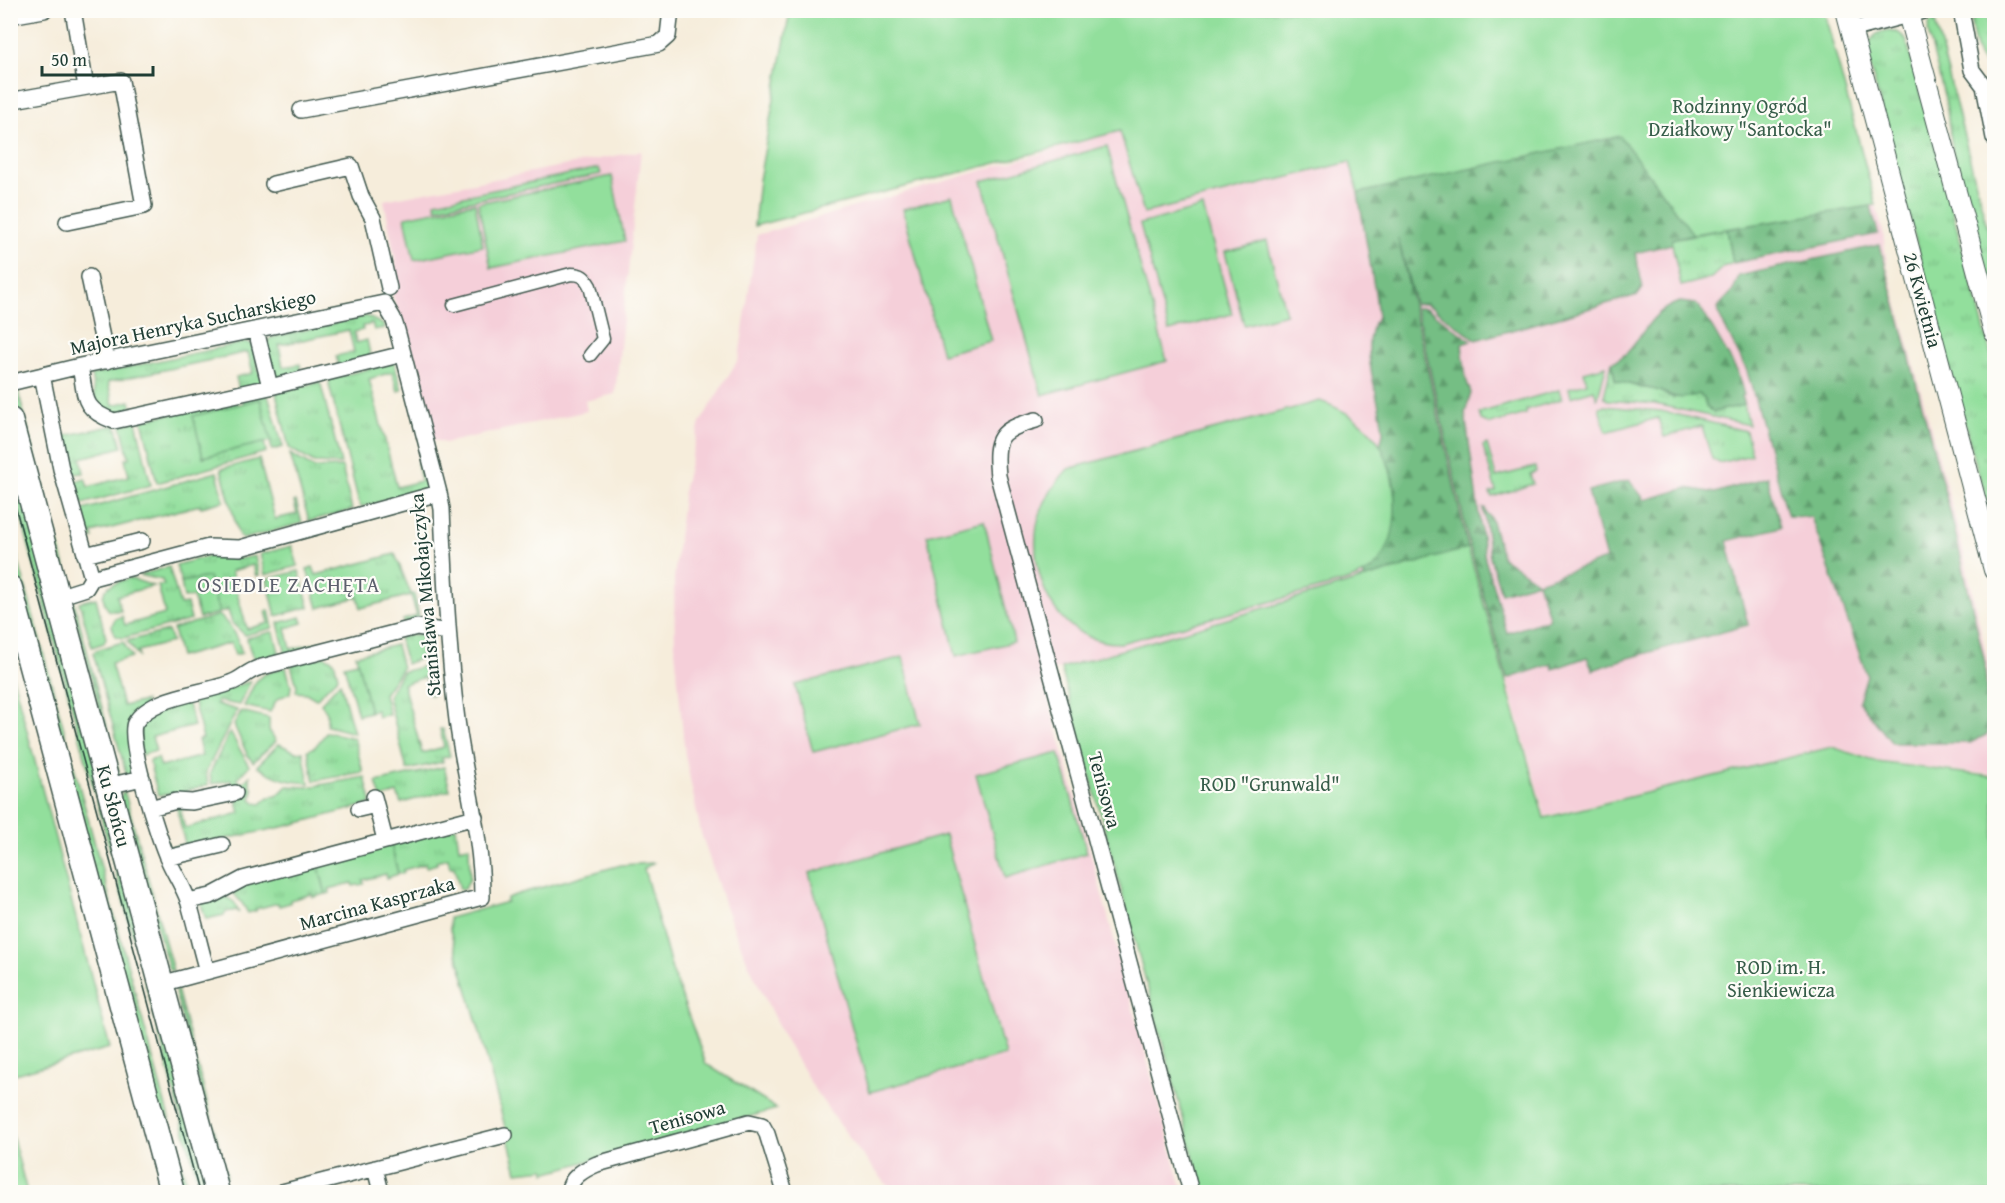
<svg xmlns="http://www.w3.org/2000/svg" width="2005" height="1203" font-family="'Gentium Book Plus',serif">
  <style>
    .built { fill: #f5cfd9 }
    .grass { fill: url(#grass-tufts); stroke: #588e68; stroke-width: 1.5 }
    .forest { fill: url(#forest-firs); stroke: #4a7e5c; stroke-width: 1.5 }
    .green { fill: #92df9c; stroke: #588e68; stroke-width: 1.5 }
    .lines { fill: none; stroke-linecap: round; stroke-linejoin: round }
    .pedestrian-casing { stroke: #3f574d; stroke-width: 15 }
    .minor-casing { stroke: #3f574d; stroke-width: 18 }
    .tertiary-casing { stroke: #3f574d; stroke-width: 22 }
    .primary-casing { stroke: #3f574d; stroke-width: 27 }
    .pedestrian { stroke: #fff; stroke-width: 12 }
    .minor { stroke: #fff; stroke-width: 15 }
    .tertiary { stroke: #fff; stroke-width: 20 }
    .primary { stroke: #fff; stroke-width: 24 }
    .tram { stroke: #1f3d34; stroke-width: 1.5 }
    .labels { text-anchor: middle; stroke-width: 4.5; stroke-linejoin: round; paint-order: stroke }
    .park-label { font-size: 20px; fill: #365d49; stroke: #fdfcf7 }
    .street-label { font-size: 20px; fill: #1f3d34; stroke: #fdfcf7 }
    .neighbourhood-label { font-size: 21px; letter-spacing: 1.5px; fill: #5d616d; stroke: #fdfcf7 }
  </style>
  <defs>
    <pattern id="grass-tufts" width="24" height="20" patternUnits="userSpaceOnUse" patternTransform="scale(1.5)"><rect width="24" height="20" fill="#92df9c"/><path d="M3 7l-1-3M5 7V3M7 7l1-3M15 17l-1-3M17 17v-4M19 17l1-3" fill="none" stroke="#7dc087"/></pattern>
    <pattern id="forest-firs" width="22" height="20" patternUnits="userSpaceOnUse" patternTransform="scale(1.5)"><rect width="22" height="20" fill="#75be84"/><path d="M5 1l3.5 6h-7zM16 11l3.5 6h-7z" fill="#5f9c6d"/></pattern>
  </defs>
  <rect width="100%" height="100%" fill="#fdfcf7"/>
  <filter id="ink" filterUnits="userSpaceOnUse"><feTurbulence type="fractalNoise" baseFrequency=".0167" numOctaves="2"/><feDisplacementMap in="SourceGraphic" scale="12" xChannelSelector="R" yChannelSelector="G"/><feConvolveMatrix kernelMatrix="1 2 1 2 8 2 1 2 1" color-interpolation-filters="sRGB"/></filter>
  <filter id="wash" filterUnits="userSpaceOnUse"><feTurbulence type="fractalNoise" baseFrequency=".008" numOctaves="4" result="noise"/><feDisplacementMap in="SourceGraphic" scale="24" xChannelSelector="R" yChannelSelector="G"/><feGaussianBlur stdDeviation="1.35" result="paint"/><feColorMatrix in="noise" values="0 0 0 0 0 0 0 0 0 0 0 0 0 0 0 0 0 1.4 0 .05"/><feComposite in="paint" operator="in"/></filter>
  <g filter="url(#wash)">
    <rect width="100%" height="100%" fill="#f6eddb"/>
    <path class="built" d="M1120,131L1144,213L1351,162L1387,188L1415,300L1693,234L1876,205L1883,232L1887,265L1960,536L1988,663L1993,775L1878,761L1833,746L1545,816L1470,547L1448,453L1468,548L1061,668L1042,675L1183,1192H893L859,1151L816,1092L783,1036L748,963L726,909L701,833L685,755L675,649L674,579L684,487L700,423L739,358L757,235Z
      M641,151L615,394L585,401L587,411L445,443L432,439L393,296L391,284L396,264L384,200Z"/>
    <path class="grass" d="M1980,11H1985L1994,54V73C1976,62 1974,42 1971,22Z
      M1934,18L1994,254V299L1953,154L1946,103L1928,32L1929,24Z
      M1890,30L1899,33L1906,39L1994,365V530L1936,319L1867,53C1868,40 1876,31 1890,30Z
      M1727,229L1733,263L1723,267L1711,278L1681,286L1671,239Z
      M366,316L384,325L385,328L374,330L372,323H370L369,325L362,326L363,330L354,332L356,343L367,340L371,359L339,367L336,356L354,352L349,330L279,345L283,367L300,364L302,376L276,379L266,345L270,338Z
      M247,342L252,344L262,383L239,390L236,377L253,373L248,352L108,382L113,405L130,401L133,413L108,415L96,403L91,375Z
      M394,362L402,390L398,391L392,372L369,379L397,487L421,481L417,462H420L428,490L360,507L329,385L330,379Z
      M1612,362L1615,380L1641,388L1655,389L1673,398L1698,394L1704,397L1706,407L1713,412L1744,405L1749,425L1655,404L1607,400L1604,396Z
      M1606,366L1598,397L1597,398L1594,390L1571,397L1569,388L1587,383L1584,372Z
      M319,382L321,385L341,464L314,463L289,448L276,393Z
      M17,387L71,590L61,583L11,394Z
      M1559,390L1562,399L1526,410V414L1490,424L1481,420L1479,413Z
      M263,393L269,398L283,447L272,450L260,399L243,403L242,398Z
      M237,399L238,405L194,416L203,457L264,442L266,452L157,483L142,420Z
      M1603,406L1661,411L1746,431L1752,455L1719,463L1712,459L1702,426L1664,437L1658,418L1606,432L1599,407Z
      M136,421L151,485L82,504L76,481L85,478L88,487L129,476L125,459L129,458L121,425Z
      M116,425L122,447L81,458L84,473L73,474L64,436Z
      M10,444L210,1192H201L11,479Z
      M1487,444L1496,477L1535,467L1536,472L1530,474L1533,484L1492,497L1490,493L1496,491L1483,446Z
      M290,454L314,468L342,467L352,510L309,521Z
      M259,459L275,519L297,514L294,502L296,501L302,523L243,539L239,536L221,469Z
      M217,472L224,501L201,507L200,505L92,533L93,538H90L83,510Z
      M10,530L189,1192H179L11,559Z
      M292,546L298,566L265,575L260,554Z
      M395,554L411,594H414L420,621L405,627L403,620L417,616L411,595L361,608L358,597L318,608L307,569L313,567L316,575Z
      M209,556L238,559L255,556L259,575L256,576L253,565L231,571L247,629L269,623L266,611L269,610L273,628L245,635L232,623L228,610L219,613L209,577L181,582L176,565Z
      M169,567L180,605L187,604L191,620L123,638L115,636L112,625L115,619L122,616L125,625L165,614L158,585H164L162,580L139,575Z
      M299,571L309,607L276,616L267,579Z
      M130,578L153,586L117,596L121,611H109C94,588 111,584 130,578Z
      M73,598L121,779L117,777L71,601Z
      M96,598L106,638L104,643L92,647L79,602Z
      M219,615C231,626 237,637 242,653L235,655L231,643L180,657L173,629Z
      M301,617L303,623L286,628L291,649L329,640L331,647L287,658L278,623Z
      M168,631L172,642L138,651L139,657L127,641Z
      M272,632L274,633L281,659C257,662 252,664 247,638Z
      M420,634L422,636L424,657L406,664L399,637Z
      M123,642L132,657L111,663L123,706L145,701L146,707H144L135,773L127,777L93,653L96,650Z
      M325,656L334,661L338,677L316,699L306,693L296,692L297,686L291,665Z
      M358,662L370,712L358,715L344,665Z
      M286,667L291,686L290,693L277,699L270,712L244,706C257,678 255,675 286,667Z
      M421,667L426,668L428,671L433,694L430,695L425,677L403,684L422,753L444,747L440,729H443L450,756L442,758L443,762L407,770L388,696L402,672Z
      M251,681L239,705L217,701L216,704L237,710L206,772L208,785L186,791L188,799L173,797L172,794L158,795L149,761L158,758L161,767L202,756L198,740L203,738L193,700Z
      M340,682L354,733L327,726V713L321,703Z
      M187,701L194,726L152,737L156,751L141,755L138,729C150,714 169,706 187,701Z
      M241,711L269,718V730L276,741L253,762L247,754L234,725Z
      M230,732L249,766L237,779L242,784L250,776V784L253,789L251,799L255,803L261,804L269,797L277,796L287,786L308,787L365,777L371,801L370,804L287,826L172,850L170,847L185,844L176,804L190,808L180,810L185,828L240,813L231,780L212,784L210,773Z
      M327,732L354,738L363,772L314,781L308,750L315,747Z
      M279,744L296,752L303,751L309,783C289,782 274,778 257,766Z
      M444,767L450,790L401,803L397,793L381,798L376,782Z
      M124,790L173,971L169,970L120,797Z
      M456,827L459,848L469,846L470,879L464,889H460L454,867H450L448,858L436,861L437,864L426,867L425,864L403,870L404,873L398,874L391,844Z
      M318,863L326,894L313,897L312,894L290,900V903L279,906L278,903L256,909V911L248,913L242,903L233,893V887Z
      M222,894L234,902L239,913L237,910L226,912L224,915L206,919L200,901Z
      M177,989L227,1176L224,1177L175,993Z"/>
    <path class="forest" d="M1620,136L1693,234L1672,239V244L1635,253L1643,288L1638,295L1476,340L1431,307L1425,304H1415L1398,238L1468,548L1365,578L1363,575C1394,552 1401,508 1391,471C1389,463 1382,454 1380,446C1380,442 1383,437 1383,433C1382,399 1355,345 1378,317L1375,292L1358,193Z
      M1871,206L1878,234L1733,263L1727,229Z
      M1880,245L1953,523L1985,663L1988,734L1970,743H1892L1859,701L1867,675L1811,517L1788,516L1747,371L1718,313L1717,308L1733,291L1739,276Z
      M1680,302L1696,304L1703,312L1737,371L1744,395L1741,396L1744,405L1713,412L1706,407L1704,397L1698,394C1675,403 1671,393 1652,389C1640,387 1628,384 1615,380L1612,362C1641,352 1642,313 1680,302Z
      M1416,308H1425L1430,311L1471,341L1462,344L1466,379L1471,393L1465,413L1485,559L1507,633L1550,619L1538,582L1501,593L1490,557L1483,508H1485L1486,513L1491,518L1502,557L1538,582L1606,559L1588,491L1629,480L1645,500L1687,488L1715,493L1767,477L1781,527L1727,541L1748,625L1618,661L1593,670L1587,657L1553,669L1552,664L1507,679L1470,547Z"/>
    <path class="green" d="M790,11H1824L1876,205L1693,234L1620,136L1358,193L1350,162L1144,213L1120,131L754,226L759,180Z
      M1107,146L1167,361L1042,395L982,181Z
      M599,168L601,174L436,208L435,202Z
      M612,176L625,241L491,268L478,203Z
      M952,196L991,341L942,354L903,209Z
      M475,203L483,246L414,260L405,217Z
      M1203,207L1232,314L1169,331L1140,224Z
      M1267,241L1286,314L1244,325L1225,252Z
      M260,399L271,441L203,457L193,416Z
      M1320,401C1342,409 1363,420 1377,440C1398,472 1405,538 1374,567C1367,574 1359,577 1350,580L1121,643C1063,644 1032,588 1036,534C1037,511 1052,486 1068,469Z
      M984,521L1014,642L956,656L927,535Z
      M1468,548L1544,818L1832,747L1877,762L1994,777V1192H1203L1061,668Z
      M209,577L219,613L199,618L193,597L184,598L181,582Z
      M396,645L402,668L384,694L389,714L378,717L376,710L370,712L356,655Z
      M903,657L920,724L813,752L795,685Z
      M10,666L110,1048L11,1075H10Z
      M1059,753L1087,853L1005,878L976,774Z
      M945,835L1005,1055L870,1092L809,873Z
      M391,844L398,874L387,878L386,874L363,880L364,884L353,886L352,883L329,889L330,893L326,894L318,863Z
      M653,863L644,869L672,970L706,1064L777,1109L545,1173V1169L517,1172L480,1033L450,930L449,918L507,902V898L518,894L621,865Z
      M11,1131L27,1192H11Z"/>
  </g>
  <g filter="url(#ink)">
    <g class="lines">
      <g class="pedestrian-casing">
        <path id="pedestrian" d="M454,305L571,274C582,274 585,277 590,286L603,339L590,355"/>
      </g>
      <g class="minor-casing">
        <path id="minor" d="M73,10L86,87
          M1961,10L1972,70L1984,86L1994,138
          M10,16L44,10
          M1851,30L1927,10
          M14,100L121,81L144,206L67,222
          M301,110L659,44L668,36L671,10
          M273,184L351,166L361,196L373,218L389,288
          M89,277L107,361
          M256,330L270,387
          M80,366C86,397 81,409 114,421L270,387L403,354
          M42,375L61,469L92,578
          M10,383L80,366L384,303L393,318L397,330L439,493L442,509C445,580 448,650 457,720C465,779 482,837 482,897L161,984
          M1036,420C999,430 994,437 998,476L1191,1192
          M85,555L142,541
          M58,597L86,588L92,578L209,547L240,548L439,493
          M108,786L142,778
          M374,797L385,840
          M150,808L176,801L192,802L235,793
          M359,809L376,805
          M167,858L222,845
          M188,901L211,896L243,879L475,817
          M207,971C200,948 195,923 188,900C183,886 174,873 168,859C159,840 126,738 135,723C151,696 203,694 230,683C241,680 246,672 258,668L417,627L448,632
          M375,1168L381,1192
          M282,1192L505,1135
          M568,1192C571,1177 583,1170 597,1164L749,1122L762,1125L767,1134L785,1192"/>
      </g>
      <g class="tertiary-casing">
        <path id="tertiary" d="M1846,10L1994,570
          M1907,10L1994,332"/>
      </g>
      <g class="primary-casing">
        <path id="primary" d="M10,420L217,1192
          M10,588L172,1192"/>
      </g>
      <use href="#pedestrian" class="pedestrian"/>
      <use href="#minor" class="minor"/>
      <use href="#tertiary" class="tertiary"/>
      <use href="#primary" class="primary"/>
      <path class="tram" d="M10,487L199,1192"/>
    </g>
  </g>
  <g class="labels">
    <g class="park-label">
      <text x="1740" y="113">Rodzinny Ogród<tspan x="1740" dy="23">Działkowy "Santocka"</tspan></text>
      <text x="1270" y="791">ROD "Grunwald"</text>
      <text x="1781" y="974">ROD im. H.<tspan x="1781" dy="23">Sienkiewicza</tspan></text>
    </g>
    <g class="street-label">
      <text transform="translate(1923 300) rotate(75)" y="7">26 Kwietnia</text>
      <text transform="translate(193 322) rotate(-12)" y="7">Majora Henryka Sucharskiego</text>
      <text transform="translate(425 595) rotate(-95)" y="7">Stanisława Mikołajczyka</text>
      <text transform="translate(1105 790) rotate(75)" y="7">Tenisowa</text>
      <text transform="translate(114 806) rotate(75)" y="7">Ku Słońcu</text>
      <text transform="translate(377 903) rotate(-15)" y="7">Marcina Kasprzaka</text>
      <text transform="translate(687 1117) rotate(-16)" y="7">Tenisowa</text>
    </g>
    <g class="neighbourhood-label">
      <text x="289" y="592">OSIEDLE ZACHĘTA</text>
    </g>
  </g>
  <rect width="2005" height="1203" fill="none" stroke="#fdfcf7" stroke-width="36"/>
  <path d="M42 66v9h111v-9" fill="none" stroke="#1f3d34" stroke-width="3"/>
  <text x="51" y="66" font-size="18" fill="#1f3d34" stroke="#fdfcf7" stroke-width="4.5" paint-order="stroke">50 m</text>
</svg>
